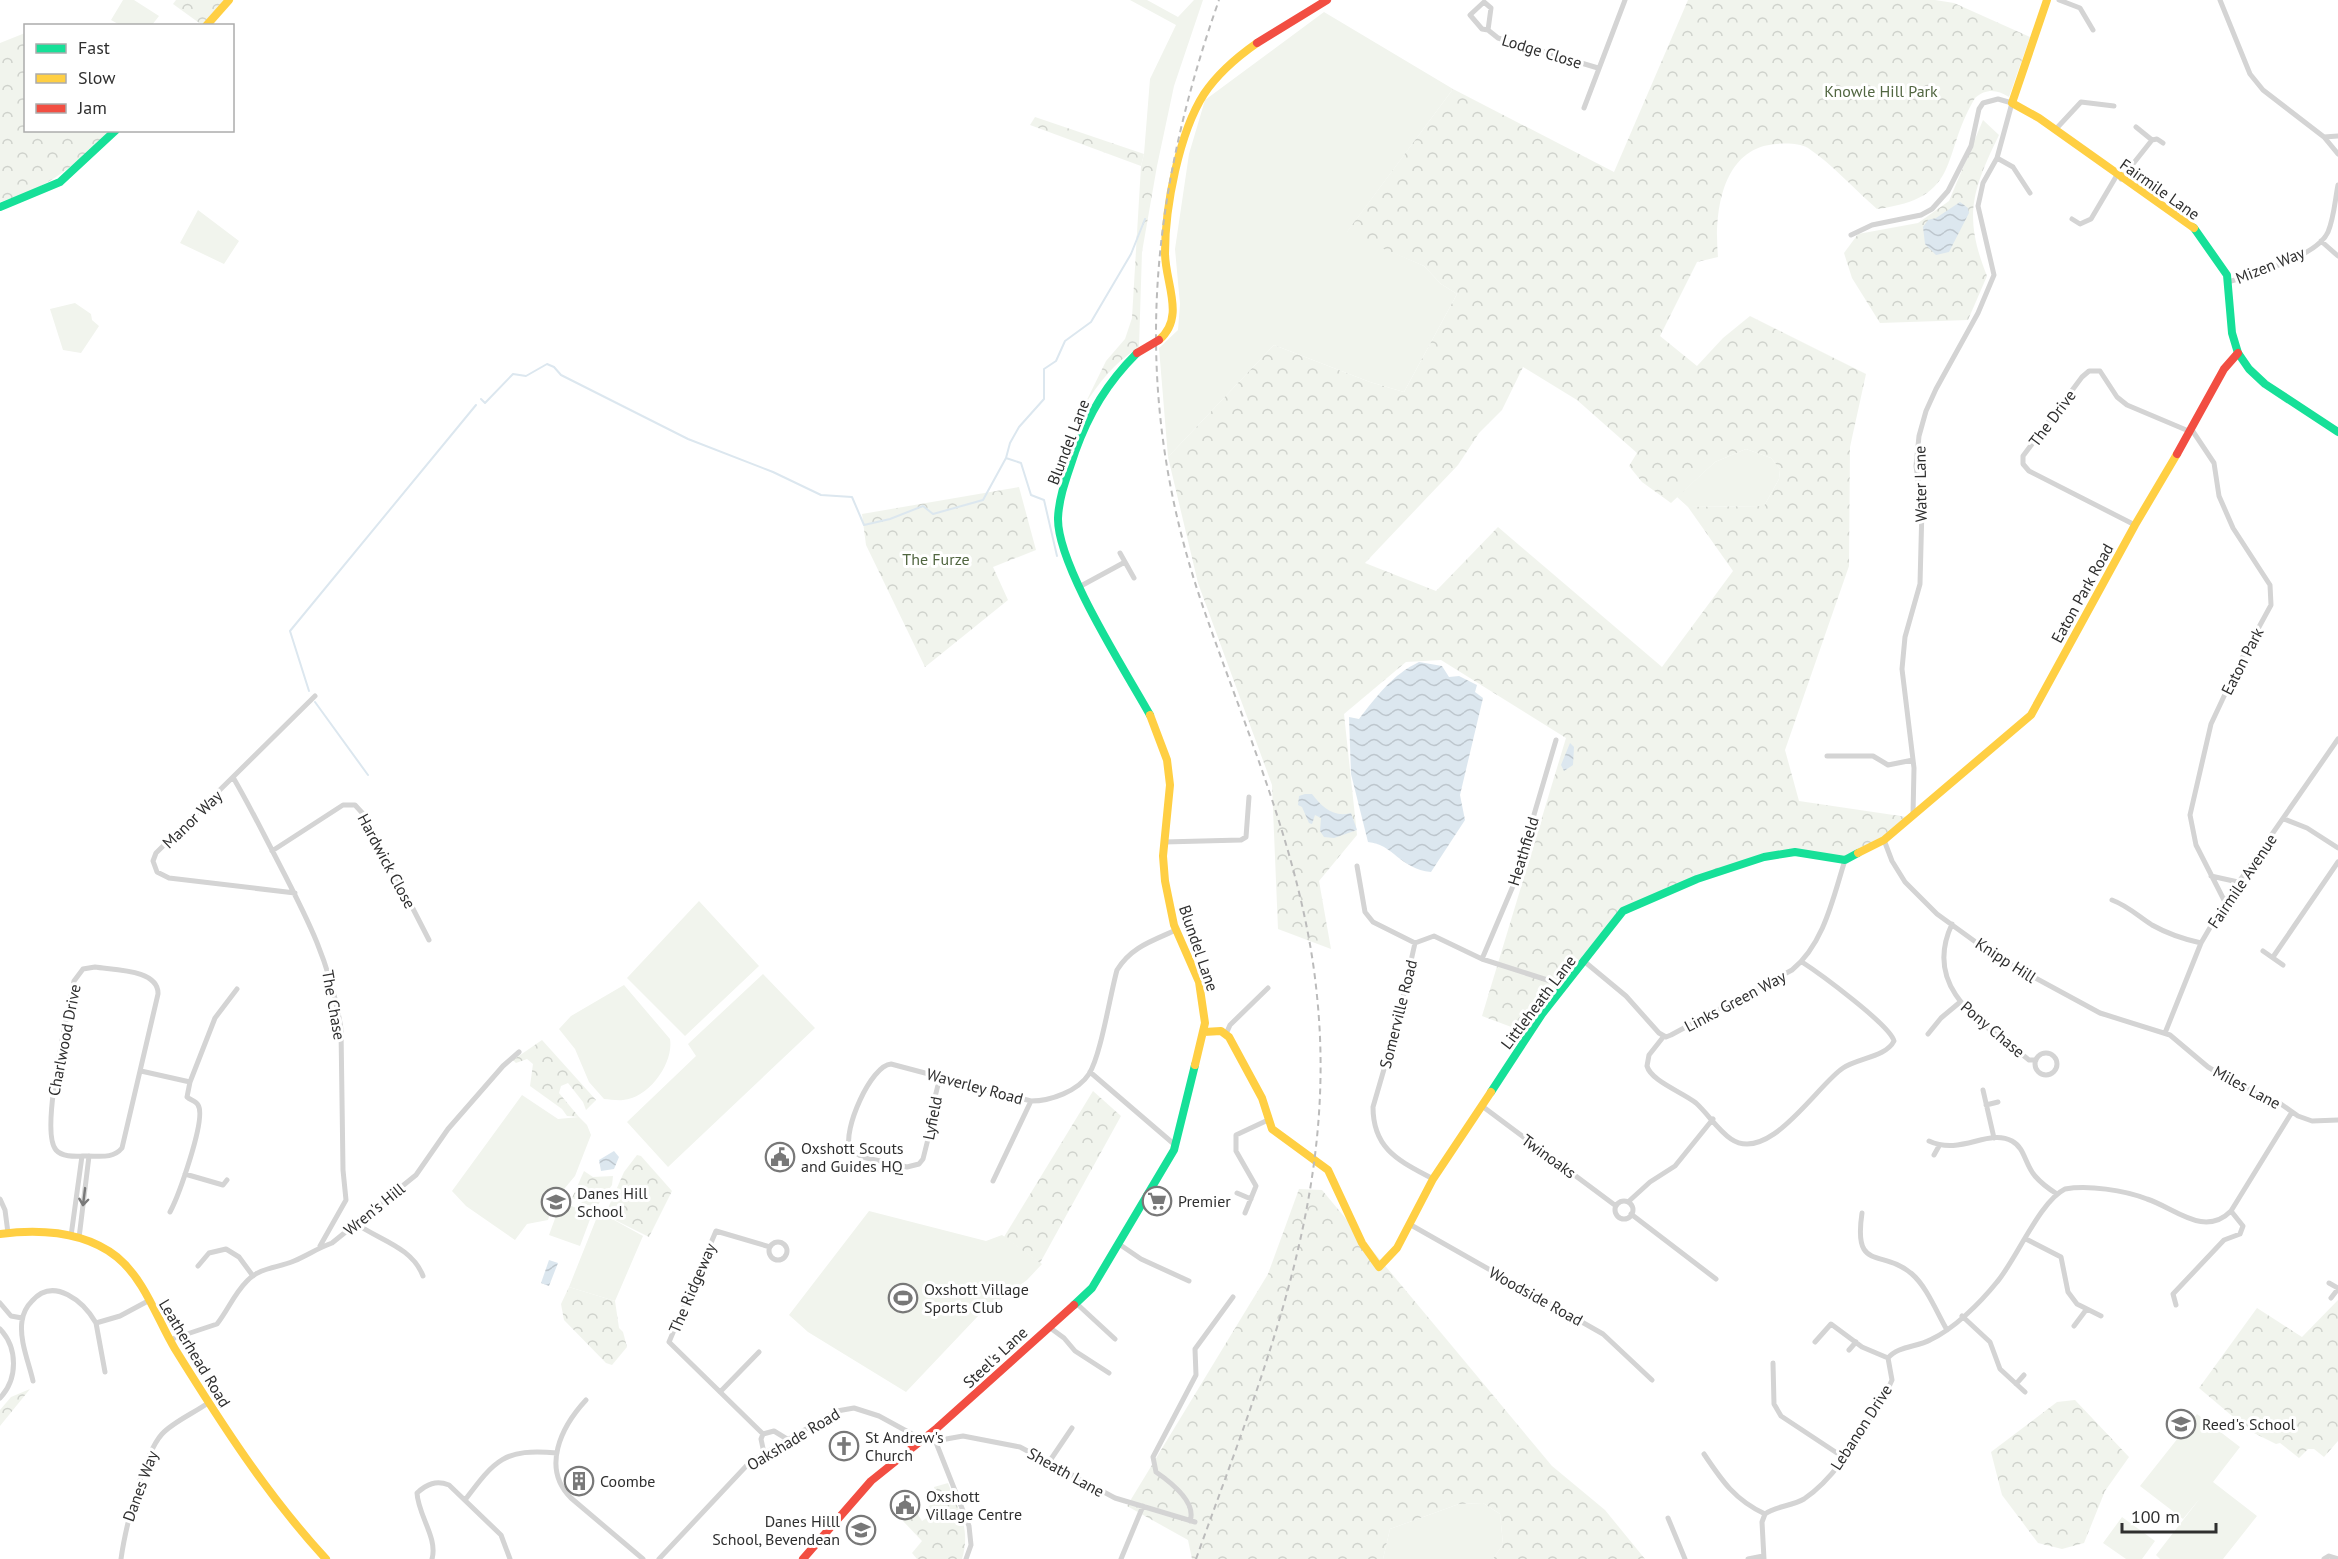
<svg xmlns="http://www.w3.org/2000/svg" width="2338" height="1559" font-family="'PT Sans',sans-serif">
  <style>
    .green { fill: #f1f4ed }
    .forest { fill: url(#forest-crowns); fill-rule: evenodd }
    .water { fill: url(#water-waves) }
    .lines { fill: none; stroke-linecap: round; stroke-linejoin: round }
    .stream { stroke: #dce7ef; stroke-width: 2 }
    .street { stroke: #d4d4d4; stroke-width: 5 }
    .fast { stroke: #16e098; stroke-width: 8 }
    .slow { stroke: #ffcf43; stroke-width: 8 }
    .jam { stroke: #f24e42; stroke-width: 8 }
    .rail { stroke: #bbb; stroke-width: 2; stroke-dasharray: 6 4.5; stroke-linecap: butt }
    .jam-bridge { stroke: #f24e42; stroke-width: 8 }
    .oneway { stroke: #797979 }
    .labels { text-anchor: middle; stroke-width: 6; stroke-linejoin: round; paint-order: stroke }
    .street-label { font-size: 16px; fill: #2f2f2f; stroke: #fff }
    .park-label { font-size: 16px; fill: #516641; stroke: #fff }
    .poi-label { font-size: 16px; fill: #2f2f2f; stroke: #fff; text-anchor: start }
  </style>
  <defs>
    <pattern id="forest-crowns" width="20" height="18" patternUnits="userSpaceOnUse" patternTransform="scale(1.5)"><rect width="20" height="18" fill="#f1f4ed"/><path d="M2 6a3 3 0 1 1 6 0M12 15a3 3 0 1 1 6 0" fill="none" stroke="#cfd2cc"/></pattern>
    <pattern id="water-waves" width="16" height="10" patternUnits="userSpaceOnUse" patternTransform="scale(1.5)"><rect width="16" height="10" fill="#dce7ef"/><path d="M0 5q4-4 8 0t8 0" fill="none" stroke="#bdc6cd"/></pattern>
  </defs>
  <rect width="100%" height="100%" fill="#fff"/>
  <path class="green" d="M123,0H134L159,16L152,25H120L111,20Z
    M1130,0H1147L1178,17L1194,0H1203L1174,86L1157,166H1141L1144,154L1150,79L1176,25Z
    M1324,12L1453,89L1347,232L1424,266L1441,284L1457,294L1404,392L1370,382L1274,345L1168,457L1159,348L1178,330L1180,304L1175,249L1189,154L1205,100Z
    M198,210L239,241L224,264L180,243Z
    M75,303L91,314L92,320L99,326L81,353L63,350L50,309Z
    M1746,449L1771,458L1780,469L1779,479L1764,506L1688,507L1677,497L1715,462Z
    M699,901L759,966L685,1036L627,978Z
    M763,974L815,1028L668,1167L627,1122L696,1056L688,1044Z
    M624,985L670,1039C674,1063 649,1098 623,1100C617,1101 610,1099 604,1099L589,1082L575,1049L559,1029L571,1016Z
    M522,1095L558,1119L579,1117L587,1125L591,1135L575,1176L554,1201L548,1220L527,1224L515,1240L466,1206L452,1191Z
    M561,1202L592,1214L580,1246L549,1235Z
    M869,1211L986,1241L1002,1235L1042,1264L1027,1280L979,1315L906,1392L808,1332L789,1315Z
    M605,1215L643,1236L615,1301L569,1287L597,1217Z
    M2197,1414L2240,1447L2213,1482L2257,1516L2223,1559H2160L2156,1555L2201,1497L2183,1519L2140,1486Z
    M1483,1503L1500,1514L1503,1544L1493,1559H1383L1390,1529L1459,1504Z
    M2122,1517L2155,1541L2142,1559H2126L2103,1543Z"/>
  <path class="forest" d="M176,0H225L202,25L173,4Z
    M1688,0H1935L1954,3L2030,37L2009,97C1997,90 1987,88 1975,98C1940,156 1963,198 1877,209C1855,190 1832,164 1808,148C1799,143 1786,143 1776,144C1721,148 1714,214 1718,257L1697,262L1660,336L1697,366L1723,338L1750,316L1866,374L1850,447L1849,566L1785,750L1799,801L1907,817L1883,837L1844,858L1795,850L1697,879L1621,908L1522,1031L1482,1016L1566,738L1441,660L1406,662L1344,714L1357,835L1319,881L1331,949L1278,929L1272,785L1198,583L1168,457L1274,345L1370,382L1404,392L1457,294L1441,284L1424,266L1346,233L1453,89L1614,172ZM1523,367L1577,400L1637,453L1629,466L1642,482L1671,503L1715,462L1746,449L1771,458L1780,469L1779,479L1764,506L1688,507L1733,571L1662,667L1498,527L1436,591L1365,563L1458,465L1479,433L1502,410Z
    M25,33L26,130L111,131C73,166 51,187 0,202V43Z
    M1035,117L1144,154L1141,166H1157L1142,252L1139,347C1114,363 1098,383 1083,408L1106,361L1125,339L1132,318L1141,166L1030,125Z
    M1983,120L1999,135C1972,191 1963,216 1987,276L1968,320L1880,323L1852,278L1844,253L1858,234L1918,223L1949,201Z
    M1019,487L1036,550L993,567L1008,600L925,667L866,545L862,514Z
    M542,1040L596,1100L586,1110L583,1102L568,1083L561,1086L559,1093L579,1117L567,1116L562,1109L530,1086L533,1064L527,1059L516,1063L513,1060Z
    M1093,1091L1121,1116L1040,1263L1004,1237Z
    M637,1155L641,1156L672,1191L649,1237L605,1215L624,1172Z
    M584,1171L593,1177L613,1176L612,1185L597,1206L587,1205L572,1198Z
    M1299,1189L1322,1190L1552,1466L1605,1510L1645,1559H1493L1503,1544L1500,1514L1483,1503L1459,1504L1390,1529L1383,1559H1192L1188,1540L1127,1506L1268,1274Z
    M569,1287L615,1301L619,1328L623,1332L627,1347L612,1365L606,1363L564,1320L561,1304Z
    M2338,1300V1441L2324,1457L2314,1449H2308L2299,1458L2280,1443L2276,1444L2250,1431L2199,1388L2257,1308L2302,1337Z
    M30,1389L0,1426V1410L11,1397Z
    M2075,1400L2129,1457L2105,1491L2084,1543L2062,1549L2038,1543L2002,1495L1991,1452L2057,1402Z
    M948,1483C959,1511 971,1529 962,1559H917L912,1553L922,1541L903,1521L917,1513L922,1521L931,1515L927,1507L935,1502L931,1494L935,1492L934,1487Z"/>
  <path class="water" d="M1960,202L1968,208L1969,213L1949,252L1936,255L1925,244L1923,227L1928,220L1936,218Z
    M1419,662L1442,666L1449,677L1459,676L1477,685L1475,692L1483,698L1460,795L1465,820L1431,872C1400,869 1393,844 1368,842L1351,774L1349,717L1359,719C1376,697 1393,674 1419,662Z
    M1570,743L1574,747L1573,765L1564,771L1561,765Z
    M1305,794H1312C1322,807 1334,818 1351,813L1357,830L1334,838L1324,837L1320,831L1321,818L1315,815L1312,824L1309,823L1302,807L1298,805L1299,796Z
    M614,1151L619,1157L614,1169L601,1171L599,1160Z
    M549,1260L558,1263L549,1286L541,1283Z"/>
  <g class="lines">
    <path class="stream" d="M481,399L485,403L513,374L526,376L547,364L554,367L561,375L688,439L773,472L821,495L852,497L864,525L890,519L923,506L933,514L983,500L1006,458L1010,443L1019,427L1044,399V369L1056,361L1065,341L1091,322L1131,254L1145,219
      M1006,458L1021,463L1031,495L1044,500L1057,556
      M309,691L290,631L476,405
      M315,702L368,775"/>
    <path class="street" d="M2059,0L2080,8L2093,30
      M2220,0L2250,74L2263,90L2324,137L2338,136
      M1488,30L1482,29L1470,15L1484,2L1491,8L1488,30L1498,38L1598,68
      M1584,108L1625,0
      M2136,127L2152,140L2157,139L2163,143
      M2055,130L2081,102L2114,106
      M2324,137L2338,154
      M1997,158L2013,167L2030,193
      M2121,179L2152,140
      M2072,219L2080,224L2091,219L2117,175
      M1851,235L1872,225L1921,215L1932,209L1948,191L1971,146L1979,109L1983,103L1998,99L2012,103L1997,158L1983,183L1978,206L1994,275L1978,313L1936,389L1926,411L1919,436L1916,466L1922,507L1920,584L1905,637L1902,669L1914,768L1913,815
      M2321,241L2338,256
      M2228,282C2253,274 2317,257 2328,232C2334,218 2335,200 2338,185
      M2192,430L2214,463L2219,496L2233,528L2270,585L2271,605L2241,660L2211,724L2190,815L2196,845L2225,902
      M2135,525L2029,471L2023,464V456L2082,377L2089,371H2100L2117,397L2127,405L2191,432
      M1120,553L1134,578
      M1079,587L1125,562
      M1827,756H1873L1888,765L1913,760
      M234,779C248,803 260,827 273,852C305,914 330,959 341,1029L343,1170L346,1200L320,1246
      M2284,819L2307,828L2338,848
      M1884,840L1892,861L1905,882L1937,914L1995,956L2100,1013L2170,1035L2208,1067L2233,1082L2278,1102L2298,1116L2312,1121L2338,1120
      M1164,842L1241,840L1246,837L1249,797
      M272,851L343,805H355L366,817L429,940
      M1357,866L1365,912L1373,922L1415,943
      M2211,876L2238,882
      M295,893L169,878L157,872L153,861L156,853L315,696
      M2112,900C2128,906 2138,916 2152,925C2168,934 2183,939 2201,943
      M1952,924C1921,990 1984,1024 2029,1060H2036
      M2263,951L2283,965
      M2273,957L2338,862
      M1482,959L1513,886L1556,740
      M1585,962L1626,996L1659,1033L1666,1037L1671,1035L1792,970C1824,944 1833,898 1845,860
      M95,967C113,970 159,969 158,994L122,1148C113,1159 100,1156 87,1156C78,1156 63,1158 56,1150C39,1131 69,1010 74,981L83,969Z
      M2165,1033L2201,943L2225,902L2338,739
      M1226,1034L1230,1025L1268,988
      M1928,1034L1941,1018L1959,1003
      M1664,1036L1649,1055L1647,1066C1651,1081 1682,1092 1696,1103C1708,1114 1718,1130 1731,1139C1769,1165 1818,1084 1843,1068C1858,1058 1886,1057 1894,1041C1890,1025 1819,973 1802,962
      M2035 1064a11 11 0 1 1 22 0a11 11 0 1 1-22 0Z
      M141,1071L190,1082L215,1018L237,989
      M1090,1072L1175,1145
      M940,1077L929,1121V1135L923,1159L919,1164L907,1167L862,1157L850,1149C842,1131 871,1065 891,1064L1031,1101C1051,1101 1078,1091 1089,1074C1101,1055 1110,995 1117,970C1131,947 1152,941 1176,930
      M1983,1090L1994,1138
      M1986,1105L1998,1102
      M1482,1106L1616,1206
      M1929,1141C1961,1156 1988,1128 2012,1141C2025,1148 2025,1165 2035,1176C2041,1183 2049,1189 2057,1194
      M1934,1155L1939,1146
      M185,1174L223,1185L227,1180
      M1433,1179C1400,1161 1373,1150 1373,1107L1396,1028L1415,943L1434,936L1482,959L1566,986
      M993,1181L1031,1101
      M1237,1193L1251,1199
      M0,1199L5,1210L8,1233
      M1615 1210a9 9 0 1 1 18 0a9 9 0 1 1-18 0Z
      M1628,1202L1650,1182L1675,1166L1713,1119
      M170,1212C178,1197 207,1118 198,1105C196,1101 190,1100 187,1097L190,1082
      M1245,1213L1256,1186L1236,1151V1135L1268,1120
      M1862,1213C1853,1273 1882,1248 1912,1274C1927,1287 1937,1313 1947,1330
      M1631,1214L1716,1279
      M355,1223C379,1240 412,1247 423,1276
      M1411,1225L1603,1334L1652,1380
      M71,1236L82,1156
      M79,1238L89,1156
      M2026,1239L2061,1257L2068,1292L2077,1304L2101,1316
      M769 1251a9 9 0 1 1 18 0a9 9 0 1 1-18 0Z
      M1119,1244L1141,1259L1189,1281
      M198,1266L209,1253L226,1249L239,1257L253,1276
      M2329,1283L2338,1288
      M2331,1298L2338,1289
      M0,1303L11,1316L22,1318
      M1076,1303L1115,1339
      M2176,1305L2173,1294L2224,1240L2240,1234L2243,1226L2231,1211
      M1962,1316L1990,1342L2000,1369L2025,1392
      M96,1323L105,1372
      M2074,1326L2086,1310
      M1049,1327L1064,1338L1075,1351L1109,1373
      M0,1329C18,1348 18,1379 0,1398
      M169,1340L217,1324C228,1310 234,1294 247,1281C260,1267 278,1268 294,1261C308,1255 318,1248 332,1243L416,1175L448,1129L503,1066L519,1052
      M1815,1342L1831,1324L1862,1347L1888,1358
      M1849,1350L1856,1342
      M1888,1358C1898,1346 1917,1347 1930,1340C1954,1329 1980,1303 1997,1282C2016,1260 2040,1201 2065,1189C2088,1185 2124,1190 2147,1199C2175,1208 2204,1238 2231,1211L2292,1112
      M1773,1363L1774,1404L1781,1416L1843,1457
      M33,1381C29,1363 19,1340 22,1321C23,1314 27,1306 32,1301C54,1276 84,1302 96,1323L120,1316L148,1301
      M2016,1384L2024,1375
      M720,1392L759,1352
      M586,1400C561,1427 541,1468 571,1498L643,1559
      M763,1434L669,1342L716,1231L770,1247
      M935,1440L969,1526L971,1545L966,1559
      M935,1441L963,1436L1020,1447L1115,1498L1195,1522
      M764,1453L761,1439L763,1434L774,1431L787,1439
      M1704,1454C1722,1481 1735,1500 1765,1514C1776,1506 1792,1506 1804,1499C1841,1474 1863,1427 1887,1391L1892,1380L1888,1358
      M1049,1462L1072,1428
      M465,1500C495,1460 504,1448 557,1453
      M1668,1518L1685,1559
      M1190,1521C1197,1502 1169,1481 1156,1472L1153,1457L1196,1375L1195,1349L1233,1297
      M121,1559C125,1530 143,1455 162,1434C173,1422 194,1413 208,1403
      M432,1559C438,1538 418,1515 417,1493C427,1484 436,1480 449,1485L501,1535L510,1559
      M659,1559L750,1462L837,1411L854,1408L879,1416L923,1440
      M1121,1559L1143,1506
      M1748,1559L1763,1556
      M1764,1559L1762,1522L1765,1514
      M2324,1559L2329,1556L2338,1559"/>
    <path class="fast" d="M0,207L60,182L116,130
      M2194,228L2227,275L2232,333L2238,353L2249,369L2265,384L2338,432
      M1137,353C1107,383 1089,413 1075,452C1068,474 1059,495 1058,518C1057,565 1125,670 1150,715
      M1491,1092L1542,1014L1623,911L1697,879L1764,857L1795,852L1845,860L1858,853
      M1074,1305L1092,1288L1174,1150L1195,1065"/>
    <path class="slow" d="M2047,0L2012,103L2039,118L2194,228
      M206,26L229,0
      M1159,340C1186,317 1165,283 1165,253C1165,207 1179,133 1204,94C1218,73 1237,57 1257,43
      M1150,715L1167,760L1170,785L1163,856L1165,881L1174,925L1199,982L1205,1023L1195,1065
      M1858,853L1884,840L2031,715L2135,525L2177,454
      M1204,1032L1221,1031L1229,1037L1262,1098L1272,1129L1328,1170L1362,1243L1379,1267L1397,1248L1433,1179L1491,1092
      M0,1234C40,1229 84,1231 117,1257C145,1280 157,1319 175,1349C221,1423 267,1495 326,1559"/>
    <path class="jam" d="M1257,43L1327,0
      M2177,454L2224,369L2238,353
      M803,1559L871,1481L937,1428L1074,1305"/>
    <path class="rail" d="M1196,1559C1263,1372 1338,1199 1317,996C1304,859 1245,730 1201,601C1131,394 1147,204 1219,0"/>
    <path class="jam-bridge" d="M1137,353L1159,340"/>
  </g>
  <defs><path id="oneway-shaft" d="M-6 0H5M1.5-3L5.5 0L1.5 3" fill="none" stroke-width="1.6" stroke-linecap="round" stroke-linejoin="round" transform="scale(1.5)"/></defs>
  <use class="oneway" href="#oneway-shaft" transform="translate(84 1197) rotate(97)"/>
  <defs>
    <g id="civic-ring" transform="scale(1.5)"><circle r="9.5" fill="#fff" stroke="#787878" stroke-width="1.5"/><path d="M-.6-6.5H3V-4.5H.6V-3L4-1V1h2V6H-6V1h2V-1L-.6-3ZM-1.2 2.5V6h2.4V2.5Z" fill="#787878"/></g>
    <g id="supermarket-ring" transform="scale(1.5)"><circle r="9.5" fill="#fff" stroke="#787878" stroke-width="1.5"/><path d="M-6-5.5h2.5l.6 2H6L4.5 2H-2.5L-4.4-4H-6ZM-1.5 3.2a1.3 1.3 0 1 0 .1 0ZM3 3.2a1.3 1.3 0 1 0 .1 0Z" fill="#787878"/></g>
    <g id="school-ring" transform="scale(1.5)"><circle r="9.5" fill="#fff" stroke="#787878" stroke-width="1.5"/><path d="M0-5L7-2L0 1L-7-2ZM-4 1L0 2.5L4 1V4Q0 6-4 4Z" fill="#787878"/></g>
    <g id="stadium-ring" transform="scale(1.5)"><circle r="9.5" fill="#fff" stroke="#787878" stroke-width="1.5"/><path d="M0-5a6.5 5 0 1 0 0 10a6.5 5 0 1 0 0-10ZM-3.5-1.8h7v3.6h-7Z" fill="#787878"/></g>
    <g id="church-ring" transform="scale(1.5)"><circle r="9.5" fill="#fff" stroke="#787878" stroke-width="1.5"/><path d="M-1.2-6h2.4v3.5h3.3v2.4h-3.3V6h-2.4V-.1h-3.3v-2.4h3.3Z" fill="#787878"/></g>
    <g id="building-ring" transform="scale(1.5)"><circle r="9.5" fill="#fff" stroke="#787878" stroke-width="1.5"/><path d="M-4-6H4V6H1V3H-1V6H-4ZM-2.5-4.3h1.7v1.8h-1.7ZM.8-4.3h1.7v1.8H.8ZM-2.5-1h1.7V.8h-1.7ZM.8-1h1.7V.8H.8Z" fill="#787878"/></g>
  </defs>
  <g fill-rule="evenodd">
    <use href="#civic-ring" x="780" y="1157"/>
    <use href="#supermarket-ring" x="1157" y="1201"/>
    <use href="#school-ring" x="556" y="1202"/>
    <use href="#stadium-ring" x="903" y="1298"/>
    <use href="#school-ring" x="2181" y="1424"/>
    <use href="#church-ring" x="844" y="1446"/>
    <use href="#building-ring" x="579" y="1481"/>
    <use href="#civic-ring" x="905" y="1505"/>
    <use href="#school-ring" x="861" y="1530"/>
  </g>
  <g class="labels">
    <g class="street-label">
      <text transform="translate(1542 51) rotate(17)" y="6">Lodge Close</text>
      <text transform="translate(2160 189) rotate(35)" y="6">Fairmile Lane</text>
      <text transform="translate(2270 265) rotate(-22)" y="6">Mizen Way</text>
      <text transform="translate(2052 418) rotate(-53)" y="6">The Drive</text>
      <text transform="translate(1068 442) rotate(-69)" y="6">Blundel Lane</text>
      <text transform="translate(1920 484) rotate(-91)" y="6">Water Lane</text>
      <text transform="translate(2082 593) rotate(-61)" y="6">Eaton Park Road</text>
      <text transform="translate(2242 661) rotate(-63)" y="6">Eaton Park</text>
      <text transform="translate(192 819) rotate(-44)" y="6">Manor Way</text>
      <text transform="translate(1523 851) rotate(-73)" y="6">Heathfield</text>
      <text transform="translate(387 861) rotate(62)" y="6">Hardwick Close</text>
      <text transform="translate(2242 881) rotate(-56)" y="6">Fairmile Avenue</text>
      <text transform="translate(1199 948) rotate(71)" y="6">Blundel Lane</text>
      <text transform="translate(2006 960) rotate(33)" y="6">Knipp Hill</text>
      <text transform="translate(1735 1001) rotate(-28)" y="6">Links Green Way</text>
      <text transform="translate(1538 1002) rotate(-53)" y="6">Littleheath Lane</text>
      <text transform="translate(334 1005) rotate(80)" y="6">The Chase</text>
      <text transform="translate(1398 1014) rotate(-76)" y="6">Somerville Road</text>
      <text transform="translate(1993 1029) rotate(40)" y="6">Pony Chase</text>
      <text transform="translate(64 1040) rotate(-79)" y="6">Charlwood Drive</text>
      <text transform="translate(975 1086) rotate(15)" y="6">Waverley Road</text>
      <text transform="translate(2247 1087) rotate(28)" y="6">Miles Lane</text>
      <text transform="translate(932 1118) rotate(-79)" y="6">Lyfield</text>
      <text transform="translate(1549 1156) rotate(36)" y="6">Twinoaks</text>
      <text transform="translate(374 1209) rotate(-39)" y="6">Wren's Hill</text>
      <text transform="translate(692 1288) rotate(-67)" y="6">The Ridgeway</text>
      <text transform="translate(1536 1296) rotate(29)" y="6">Woodside Road</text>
      <text transform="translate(195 1353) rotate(59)" y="6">Leatherhead Road</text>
      <text transform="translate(995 1357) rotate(-43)" y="6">Steel's Lane</text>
      <text transform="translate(1861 1427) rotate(-57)" y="6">Lebanon Drive</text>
      <text transform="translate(793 1439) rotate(-31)" y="6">Oakshade Road</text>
      <text transform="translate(1066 1472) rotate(29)" y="6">Sheath Lane</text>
      <text transform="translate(140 1486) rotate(-70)" y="6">Danes Way</text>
    </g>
    <g class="park-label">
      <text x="1881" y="97">Knowle Hill Park</text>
      <text x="936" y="565">The Furze</text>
    </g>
    <g class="poi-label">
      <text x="801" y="1154">Oxshott Scouts<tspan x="801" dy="18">and Guides HQ</tspan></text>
      <text x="577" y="1199">Danes Hill<tspan x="577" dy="18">School</tspan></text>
      <text x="1178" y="1207">Premier</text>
      <text x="924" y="1295">Oxshott Village<tspan x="924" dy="18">Sports Club</tspan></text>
      <text x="2202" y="1430">Reed's School</text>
      <text x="865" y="1443">St Andrew's<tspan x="865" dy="18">Church</tspan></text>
      <text x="600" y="1487">Coombe</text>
      <text x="926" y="1502">Oxshott<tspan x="926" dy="18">Village Centre</tspan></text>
      <text x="840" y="1527" text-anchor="end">Danes Hilll<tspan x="840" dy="18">School, Bevendean</tspan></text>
    </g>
  </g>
  <rect x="24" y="24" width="210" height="108" fill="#ffffff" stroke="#acacac" stroke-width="1.5"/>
  <rect x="36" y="44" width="30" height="9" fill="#16e098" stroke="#acacac" stroke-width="1.5"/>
  <text x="78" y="54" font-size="18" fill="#2f2f2f">Fast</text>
  <rect x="36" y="74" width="30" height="9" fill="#ffcf43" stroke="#acacac" stroke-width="1.5"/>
  <text x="78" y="84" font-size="18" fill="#2f2f2f">Slow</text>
  <rect x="36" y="104" width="30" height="9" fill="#f24e42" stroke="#acacac" stroke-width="1.5"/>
  <text x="78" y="114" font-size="18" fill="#2f2f2f">Jam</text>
  <path d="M2122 1523v9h94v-9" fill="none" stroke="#2f2f2f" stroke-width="3"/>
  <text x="2131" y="1523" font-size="18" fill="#2f2f2f" stroke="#ffffff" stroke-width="4.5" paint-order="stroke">100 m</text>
</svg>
